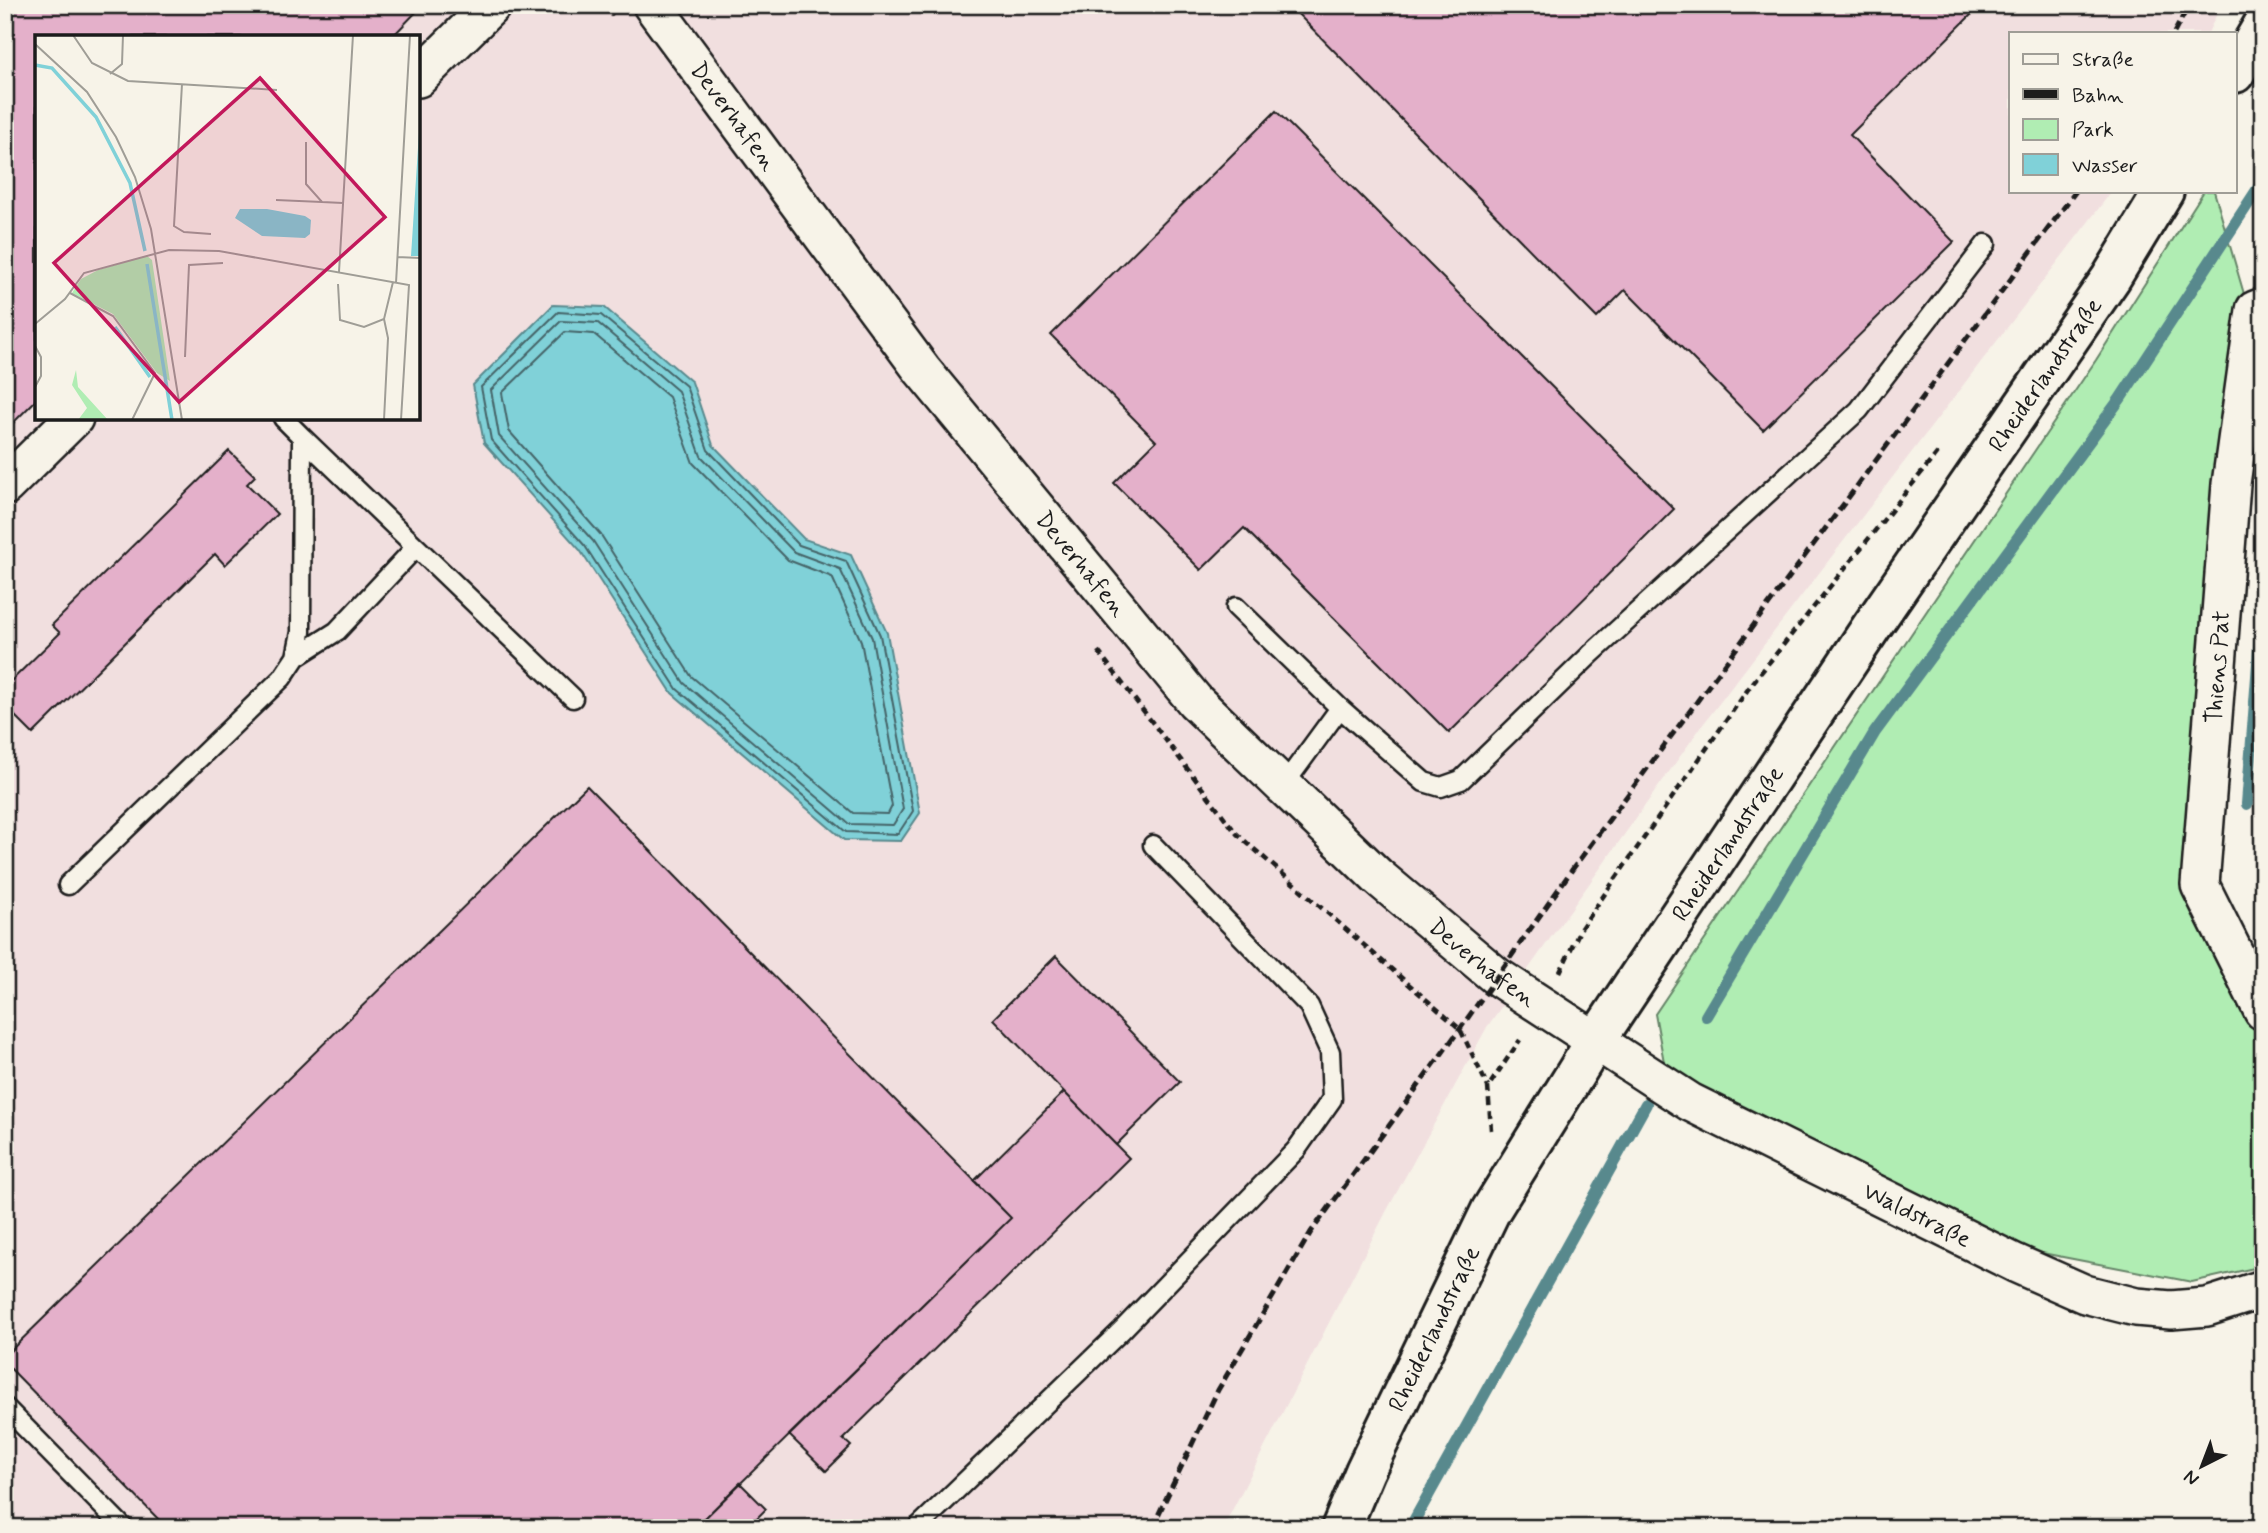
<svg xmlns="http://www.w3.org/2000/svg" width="2268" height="1533" font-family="Mynerve,sans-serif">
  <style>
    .built { fill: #f1dfdf; fill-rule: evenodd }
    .green { fill: #b0edb3; stroke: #668468; stroke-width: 2 }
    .water { fill: #80d1d8; stroke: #58898d; stroke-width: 2 }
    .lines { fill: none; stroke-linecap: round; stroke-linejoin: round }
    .shore { stroke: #446467; stroke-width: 2 }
    .stream { stroke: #58898d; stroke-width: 12 }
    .building { fill: #e4b0ca; stroke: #1c1c1c; stroke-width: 2 }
    .lane-casing { stroke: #1c1c1c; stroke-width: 23 }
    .street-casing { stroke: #1c1c1c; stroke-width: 42 }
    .secondary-casing { stroke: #1c1c1c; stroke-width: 44 }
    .path { stroke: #1c1c1c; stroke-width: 4.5; stroke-dasharray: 7 5; stroke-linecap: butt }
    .lane { stroke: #f7f3e8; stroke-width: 18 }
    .street { stroke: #f7f3e8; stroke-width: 37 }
    .secondary { stroke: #f7f3e8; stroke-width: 38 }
    .rail { stroke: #1c1c1c; stroke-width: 5; stroke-dasharray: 10 5; stroke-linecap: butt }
    .labels { text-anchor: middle; stroke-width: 5; stroke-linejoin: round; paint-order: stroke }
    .street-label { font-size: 24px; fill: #1c1c1c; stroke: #f7f3e8 }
    .inset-river { fill: none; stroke: #80d1d8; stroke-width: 3.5 }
    .inset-road { fill: none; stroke: #9f9d96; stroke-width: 2 }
    .view { fill: #c2185b; fill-opacity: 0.15; stroke: #c2185b; stroke-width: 3.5 }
    .inset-edge { fill: none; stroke: #1c1c1c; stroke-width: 3.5 }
  </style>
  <rect width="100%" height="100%" fill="#f7f3e8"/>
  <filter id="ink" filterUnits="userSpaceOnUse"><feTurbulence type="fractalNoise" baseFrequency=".0143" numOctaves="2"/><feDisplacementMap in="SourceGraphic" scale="14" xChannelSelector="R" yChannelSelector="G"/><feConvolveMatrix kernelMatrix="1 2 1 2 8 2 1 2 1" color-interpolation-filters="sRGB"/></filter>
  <g filter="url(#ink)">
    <path class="built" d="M5,5H2221L2208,33H2011V191H2112L1701,727L1487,1027L1386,1212L1223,1528H5ZM37,37H418V418H37Z"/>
    <path class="green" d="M2204,191H2214L2244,294L2188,894L2256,1021L2263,1045V1266L2192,1282L2037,1252L1705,1093L1664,1062L1655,1014L2096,360Z"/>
    <path class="water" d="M553,305L604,307L692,382L713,445L804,539L851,555L887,633L920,813L901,841L844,840L672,693L580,550L484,443L473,385Z"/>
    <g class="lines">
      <path class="shore" d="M558,312L601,315L686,386L708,450L799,545L846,561L880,635L913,811L898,834L846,832L677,689L585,546L491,440L481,387Z
        M561,321L598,323L678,391L701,456L794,552L840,569L872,638L903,809L893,825L849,824L684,683L593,541L499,436L491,390Z
        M565,332L594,334L669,397L693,463L788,560L832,577L861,641L892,806L888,814L853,813L691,676L601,535L509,431L502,393Z"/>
      <path class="stream" d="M2247,804L2263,600
        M1706,1016L1875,732L2120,399L2263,181
        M1410,1528L1646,1104"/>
    </g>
    <path class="building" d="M5,5H423L392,37H37V399L5,431Z
      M1289,5H1981L1850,135L1954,242L1763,430L1625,290L1597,318Z
      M1276,111L1674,509L1449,733L1244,528L1201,570L1114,483L1156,441L1051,335Z
      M229,451L255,476L247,484L277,514L225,565L215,554L33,734L5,706V687L60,633L52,625Z
      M587,786L1011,1218L695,1528H167L5,1363V1356Z
      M1056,956L1180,1082L1116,1145L993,1019Z
      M1064,1092L1129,1158L843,1439L851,1446L826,1471L789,1435L1011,1218L974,1181Z
      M740,1483L766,1509L747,1528H695Z"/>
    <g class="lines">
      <g class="lane-casing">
        <path id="lane" d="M302,437L573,698
          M1236,607L1340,708L1424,782L1441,787L1461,780L1591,654L1859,410L1986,244
          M296,657L337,631L416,547
          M1283,786L1340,708
          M68,885L282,678L296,657L301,632L302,437L283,418
          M5,1407L124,1528
          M917,1528L1122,1330L1296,1150L1332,1099L1330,1052L1309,1006L1153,845"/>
      </g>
      <g class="street-casing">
        <g id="street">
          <path id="s1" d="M652,5L922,370L1195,701L1377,876L1496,976L1690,1102L2015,1263L2085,1294L2136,1307L2171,1310L2207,1307L2263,1289"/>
          <path d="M418,78L492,5"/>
          <path d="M2263,307L2255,310L2231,484L2200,885L2263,1011"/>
          <path d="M5,486L74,418"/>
        </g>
      </g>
      <g class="secondary-casing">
        <g id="secondary">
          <path d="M2235,73L2263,25"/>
          <path id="s2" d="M1341,1528L1365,1471L1491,1210L1595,1042L1872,626L2111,278L2164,191"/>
        </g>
      </g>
      <path class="path" d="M604,5L612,16
        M1098,651L1237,834L1460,1029L1488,1087
        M1560,972L1581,928L1751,685L1939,451
        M1491,1130L1488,1087L1520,1040"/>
      <use href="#lane" class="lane"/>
      <use href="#street" class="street"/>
      <use href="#secondary" class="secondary"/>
      <path class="rail" d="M2174,33L2189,5
        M1152,1528L1218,1390L1311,1232L1460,1029L1574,867L2076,191"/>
    </g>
  </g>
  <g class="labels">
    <g class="street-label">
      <text dy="8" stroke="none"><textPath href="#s1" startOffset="138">Deverhafen</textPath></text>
      <text dy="8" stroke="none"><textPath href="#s2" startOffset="1354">Rheiderlandstraße</textPath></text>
      <text dy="8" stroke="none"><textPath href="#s1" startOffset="705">Deverhafen</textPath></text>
      <text transform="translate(2217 667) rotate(-86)" y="8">Thiens Pat</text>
      <text dy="8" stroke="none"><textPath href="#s2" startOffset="788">Rheiderlandstraße</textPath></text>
      <text dy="8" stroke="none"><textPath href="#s1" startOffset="1272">Deverhafen</textPath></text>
      <text dy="8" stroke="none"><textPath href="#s1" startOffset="1776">Waldstraße</textPath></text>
      <text dy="8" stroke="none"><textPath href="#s2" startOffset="220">Rheiderlandstraße</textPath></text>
    </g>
  </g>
  <g transform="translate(35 35)">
    <rect width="385" height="385" fill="#f7f3e8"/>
    <path d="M112,221L117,225L135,346L122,338L78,279L37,258L46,244L63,235ZM41,335L43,352L73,385H43L52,373L37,350Z" fill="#b0edb3"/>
    <path d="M385,82V221H376ZM205,174H232L270,181L276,185L275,199L270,203L227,201L200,183Z" fill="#80d1d8"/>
    <path class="inset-river" d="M0,30L17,33L61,82L95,148L110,216M112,229L137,385M80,292L115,342"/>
    <path class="inset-road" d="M38,0L57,28L93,46L242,55M0,9L52,57L81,102L100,142L116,194L147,385M75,39L87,29L88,0M147,49L139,191L149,197L176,199M271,107V149L287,167L308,168M241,165L287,167M362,222L385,223M304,237L318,0M361,248L375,0M303,249L305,285L329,292L349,284L358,247M35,258L78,281L120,338L97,385M349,284L353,303L349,385M0,289L30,264L49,238L134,215L184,216L374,250L366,385M0,311L6,322V341L0,352M150,322L154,230L188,228"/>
    <path class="view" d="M225,43L350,182L144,367L19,228Z"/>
    <rect width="385" height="385" class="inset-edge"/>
  </g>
  <rect width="2268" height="1533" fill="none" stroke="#f7f3e8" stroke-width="28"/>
  <rect x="14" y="14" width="2240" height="1505" fill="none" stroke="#1c1c1c" stroke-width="2.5" filter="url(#ink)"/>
  <rect x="2009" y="32" width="228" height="161" fill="#f7f3e8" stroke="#9f9d96" stroke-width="2"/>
  <rect x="2023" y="54" width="35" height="10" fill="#f7f3e8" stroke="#9f9d96" stroke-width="2"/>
  <text x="2072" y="66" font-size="21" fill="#1c1c1c">Straße</text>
  <rect x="2023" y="89" width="35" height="10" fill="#1c1c1c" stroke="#9f9d96" stroke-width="2"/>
  <text x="2072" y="102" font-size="21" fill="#1c1c1c">Bahn</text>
  <rect x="2023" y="119" width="35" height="21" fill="#b0edb3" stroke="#9f9d96" stroke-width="2"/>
  <text x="2072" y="136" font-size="21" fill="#1c1c1c">Park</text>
  <rect x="2023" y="154" width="35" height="21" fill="#80d1d8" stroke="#9f9d96" stroke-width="2"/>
  <text x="2072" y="172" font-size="21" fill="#1c1c1c">Wasser</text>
  <g transform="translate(2202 1466) rotate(222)" stroke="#f7f3e8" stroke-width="5" paint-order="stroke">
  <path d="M0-5L12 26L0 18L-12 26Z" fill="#1c1c1c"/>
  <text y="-10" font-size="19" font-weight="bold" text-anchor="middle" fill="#1c1c1c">N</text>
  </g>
</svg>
